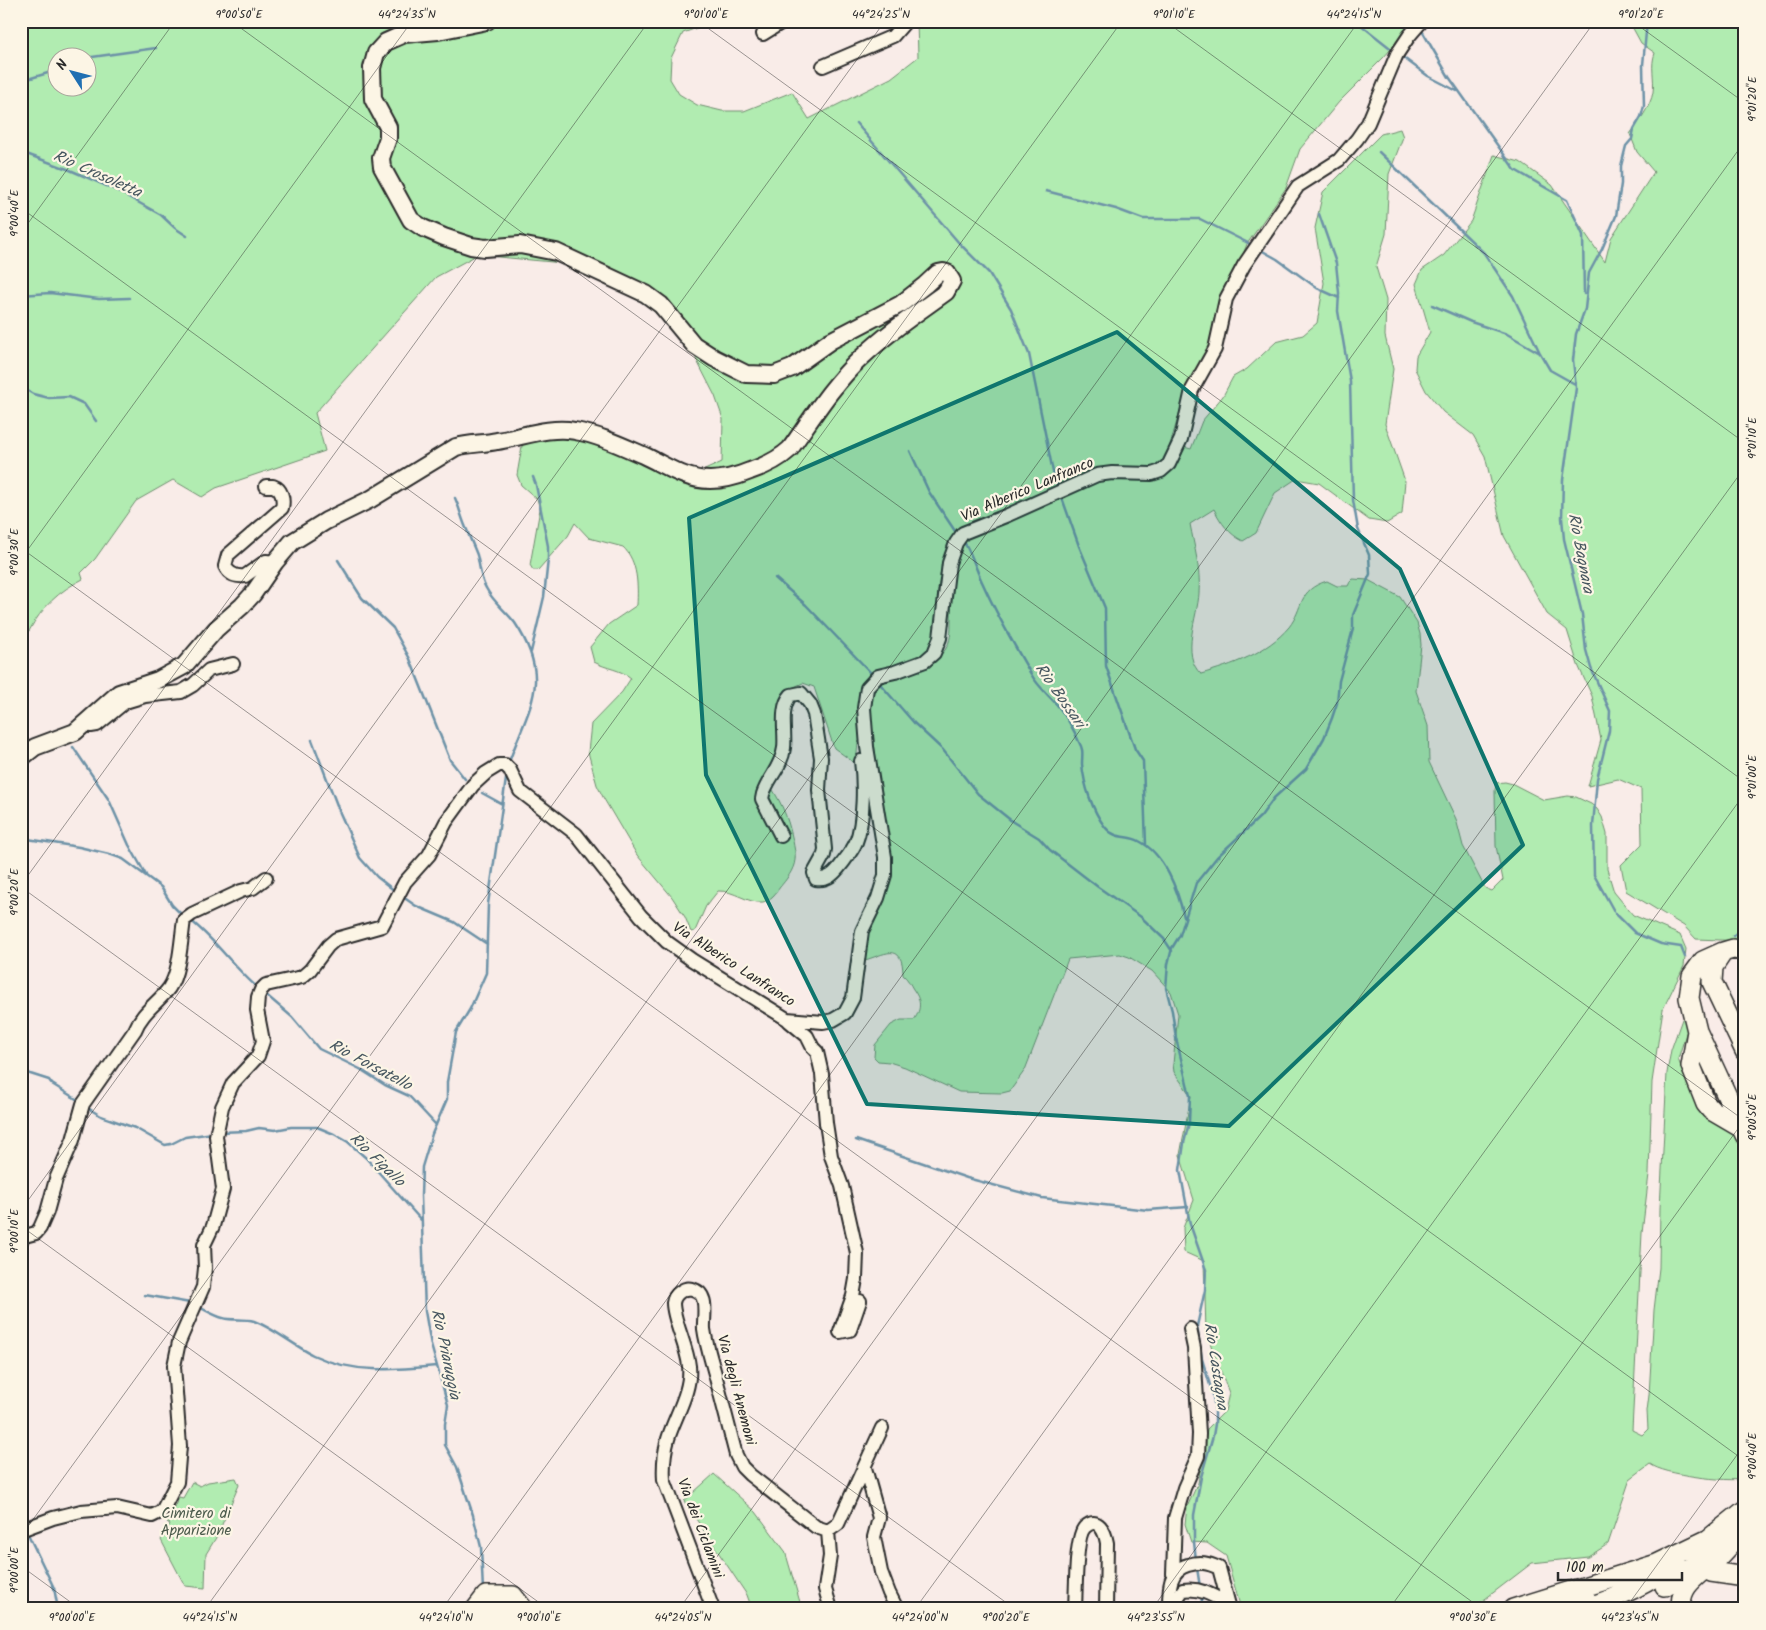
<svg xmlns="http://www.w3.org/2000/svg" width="1766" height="1630" font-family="Kalam,sans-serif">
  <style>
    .green { fill: #b1ecb1; stroke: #6e8c6e; fill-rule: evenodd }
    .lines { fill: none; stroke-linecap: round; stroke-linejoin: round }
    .stream { stroke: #6d92a7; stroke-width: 2.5 }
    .minor-casing { stroke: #2b2b2b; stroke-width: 16 }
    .major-casing { stroke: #2b2b2b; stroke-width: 20 }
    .highway-casing { stroke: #2b2b2b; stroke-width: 22 }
    .minor { stroke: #fcf5e5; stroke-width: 12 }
    .major { stroke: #fcf5e5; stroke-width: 16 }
    .highway { stroke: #fcf5e5; stroke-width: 19 }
    .marked { fill: #0f766e; fill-opacity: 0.2; stroke: #0f766e; stroke-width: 4; stroke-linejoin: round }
    .ticks { fill: none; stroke: #2b2b2b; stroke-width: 1; stroke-opacity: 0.45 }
    .labels { text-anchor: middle; stroke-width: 4.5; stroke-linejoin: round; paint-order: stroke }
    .street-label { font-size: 15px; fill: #2b2b2b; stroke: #fcf5e5 }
    .park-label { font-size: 15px; fill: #4c5b4c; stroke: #fcf5e5 }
    .water-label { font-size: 16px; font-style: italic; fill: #46565f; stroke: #fcf5e5 }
    .neatline { fill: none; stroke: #2b2b2b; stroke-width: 2 }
    .ticks-label { font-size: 12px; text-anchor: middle; fill: #2b2b2b }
  </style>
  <rect width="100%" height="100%" fill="#f9ece8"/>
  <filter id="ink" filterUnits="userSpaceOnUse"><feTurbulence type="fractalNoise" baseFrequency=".02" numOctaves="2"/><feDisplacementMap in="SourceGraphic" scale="10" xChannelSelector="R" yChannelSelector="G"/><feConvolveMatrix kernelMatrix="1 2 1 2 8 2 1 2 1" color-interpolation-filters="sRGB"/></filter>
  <g filter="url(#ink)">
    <path class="green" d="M21,21H445L447,34L500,21H708V24L683,33L671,58L670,79L679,94L697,105L722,111H744L792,92L809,119L891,78L918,57L917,21H1415L1384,57L1339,102L1300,149L1286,188L1247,244L1212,336L1206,354L1187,387L1167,455L1159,466L1145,471L1106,467L1048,489L988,519L959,529C952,547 944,564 939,583C934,606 946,639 924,657C920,661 878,671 869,674L862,686L864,737L858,742L856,764L834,748L814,687L803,683L789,689L782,703L783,745L765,778C781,801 787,814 793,841C794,847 796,854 795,860C794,870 786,880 780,887C776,893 771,900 763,902C748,904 734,890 718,891L706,906L695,931L691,932L685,917L672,897L637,855L604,799L597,785L588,752L591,724L622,692L631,678C620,669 607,669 594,662L590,647L609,624L637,605C638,586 638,561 623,547L589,538L575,523L568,536L538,570H533L530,565L540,509L537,499L521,485L517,475L522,446C525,443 529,440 532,439C563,425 660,464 694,475L722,462L723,419L715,396L692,351L643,300L563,263L477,255L436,277L315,413L325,451L216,488L202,497L173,480L136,501L95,559L81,573L83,579C59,591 42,607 29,631L21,633ZM58,58H88V88H58Z
      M1629,21H1745V941L1696,939L1684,926L1626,891L1621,865L1642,844L1641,789L1618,779L1588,786L1601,740L1592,696L1578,665L1567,630L1547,614L1504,536L1485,456L1473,435L1443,412L1426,391L1415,369L1416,356L1430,332L1416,284L1422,270L1444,255L1471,221L1494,155L1520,162L1552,185L1605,262L1611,238L1654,172L1637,152L1630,134C1638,123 1651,106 1653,92C1655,78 1650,66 1655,53L1641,43Z
      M1400,129L1403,137L1389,174L1386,234L1376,267L1386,300L1385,336L1393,369L1385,424L1405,481L1402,514L1387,523L1369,520L1319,483L1296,479L1275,493L1256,533L1243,541C1229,534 1221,523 1214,509L1190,524C1194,546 1201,570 1199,593C1198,616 1180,655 1201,674C1232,665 1267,653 1289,627C1304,608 1297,590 1327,581L1337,586H1348L1350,582L1353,579L1368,580L1400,597L1417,623L1420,634L1421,645L1416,691L1428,726L1429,762L1456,819L1463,846L1485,888L1492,891L1503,880L1496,846L1495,791L1496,783L1505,782L1513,784L1544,800L1568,796L1576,797L1591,804L1597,809L1602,817L1607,834V869L1614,892L1633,915L1680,935L1686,949L1684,966L1663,1009L1652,1082L1649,1174L1642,1233L1632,1430L1642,1435L1648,1429L1647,1411L1649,1395L1654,1310L1659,1268L1660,1208L1667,1073L1671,1050L1682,1019L1688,1016V1027L1678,1059L1691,1093L1701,1112L1738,1134L1745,1148V1479C1727,1482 1664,1475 1650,1464L1630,1479L1608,1544L1588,1557L1532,1563L1472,1609H1241L1226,1556L1207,1543L1191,1542L1185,1524L1187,1507L1198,1483L1207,1429L1225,1411L1229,1393L1206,1332L1204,1261L1184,1252L1183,1228L1194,1200L1180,1155L1191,1096L1174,1072L1173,1064L1178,1014L1171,992L1152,971L1129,957L1120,954L1068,959L1025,1070L1010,1091L1002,1093L959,1092L905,1067L889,1062L878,1061L874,1057L875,1045L891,1025L901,1020H914C922,1008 921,1000 913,989C910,984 908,979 903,975C903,940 884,955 862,961L866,933L888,886L890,874L870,708C871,701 872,695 875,690C891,669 929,672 945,650C951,641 951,632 951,621C952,596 949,556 968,537L1095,480L1173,468L1181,457L1184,447L1191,449L1202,421L1223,396L1233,377L1247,369L1276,342L1303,335L1317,323L1324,283L1315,228L1323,192L1381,134Z
      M714,1474L756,1512L785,1551L802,1609H752L747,1595L684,1501Z
      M236,1478L239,1485L217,1536L206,1554L205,1588L185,1586L161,1540L170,1524L167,1522L179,1497L183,1498L192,1482L200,1486L208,1482Z"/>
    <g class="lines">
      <path class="stream" d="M1356,21L1394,51
        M1647,21L1643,65L1644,106L1641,117L1634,129L1632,139L1626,146L1621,166V184L1616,216L1602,249L1589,273L1585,309L1576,334L1573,360L1576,388L1563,480L1562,518L1564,539L1582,614L1586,650L1591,668L1610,711L1609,731L1597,779L1593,826L1594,875L1615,913L1635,933L1661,944L1681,947L1685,957
        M1421,29L1449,77L1515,170L1567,200L1583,235L1584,294
        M1401,56L1428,76L1457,91
        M85,58L156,48
        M21,81L58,70
        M856,123L959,243L989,273L1011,309L1029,354L1054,477L1058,488
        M21,152L70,170L116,190L161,215L175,228L187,236
        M1379,152L1484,253L1513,296L1540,353L1550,370L1575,384
        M1046,191L1116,209L1143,219H1200L1252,245
        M1259,249L1277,259L1317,288L1339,298
        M21,295L50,293L99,299L129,298
        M1432,305L1471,322L1507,334L1540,353
        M21,387L33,394L49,398L69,397L84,404L96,421
        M910,451L929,492L957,534
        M1061,495L1079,546L1105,608L1106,666L1135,749L1143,761L1146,845
        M455,498C460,509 462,520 467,530C470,539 474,547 477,555C480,566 480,578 486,588C493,602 506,611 515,623C553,680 529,706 509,762
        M964,542C973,556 976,570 983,584C997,615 1014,645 1031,674C1038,687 1049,695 1058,706C1066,716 1074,730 1079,742C1084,751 1082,754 1082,764C1084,785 1092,810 1105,827C1115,840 1128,835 1139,841C1165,854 1178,891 1184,917
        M338,560L362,598L393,628L410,659L450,760L465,779
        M775,578L806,605L873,675
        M531,652L544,597L548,559V546L536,485L533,477
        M881,685L915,724L943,750L978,794L1013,822L1039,838L1050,850L1098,887L1141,917L1164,939L1172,951
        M312,740L340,813L360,858L377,877L395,891
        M73,747L109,800L129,845L146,875
        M482,793L502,804
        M21,838L79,847L109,854L123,859L161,887L172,905L183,916
        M403,897L416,906L454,922L487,944
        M190,920C216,940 233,967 258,988
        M1733,936L1745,925
        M264,993L292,1017L319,1049L360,1069L385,1085L409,1096L436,1125
        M21,1071L49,1080L52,1084L81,1102
        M86,1107L101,1116L135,1128L165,1145L171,1144L185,1137L213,1133
        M220,1132L246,1131L259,1128L275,1130L291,1127H317L334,1134L348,1142L366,1158L421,1220
        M856,1140L967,1178L1042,1198L1148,1210L1188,1207
        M145,1295L190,1303
        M199,1307C207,1311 215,1316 223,1318C233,1321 244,1318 254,1321C275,1329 293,1345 313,1355C353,1374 394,1370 437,1366
        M27,1532L54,1588L58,1609
        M1196,1560L1194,1542V1515L1201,1477L1213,1436L1215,1424V1410L1213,1395L1202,1359L1197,1326L1205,1290L1206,1270L1190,1224L1180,1170L1184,1143L1189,1123L1190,1096L1176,1038L1172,1011L1166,988L1168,964L1172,948L1180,935L1196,883L1217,857L1261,816L1274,798L1306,769L1324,738L1332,718L1337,703L1339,681L1353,629V615L1370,574L1369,555L1358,529L1353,500L1350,381L1338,311L1339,293L1336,263L1319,214
        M1197,1568L1200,1587
        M483,1591L481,1547L473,1515L457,1467L445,1445V1424L448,1405L431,1345L425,1311L421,1196L422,1167L432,1134L447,1099V1082L456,1032L470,1009L486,973L488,904L507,772
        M1201,1595L1203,1609"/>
      <g class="minor-casing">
        <path id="minor" d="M763,34L784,21
          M823,66L893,36L906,21
          M266,486H273C282,489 284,499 282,508L228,555L225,566C229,575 237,577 245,576L266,561L275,562
          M84,725L91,726L97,725L125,702L145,696L181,692L193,685L209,670L233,664
          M781,836L762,799L763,794C768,778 782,766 784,748C786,732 779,708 791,695L801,693L810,704L814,714L821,758L819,790L825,849L824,855L814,873L816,879C828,881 835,873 841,865C847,857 853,850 856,842C864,822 864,782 861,761
          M789,1021L807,1036L813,1048L817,1052L822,1074L826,1123L831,1156L842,1186L857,1253L856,1279L853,1296L840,1332L850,1330L860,1301
          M21,1237L36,1233L40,1228L47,1212L56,1179L73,1140L83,1104L135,1030C142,1012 158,1003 169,988C180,972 181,939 184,920L192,914L241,891L253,888L266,878
          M865,1468L879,1518L874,1537L881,1572L889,1593L897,1609
          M21,1530L53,1518L81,1511L117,1508L152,1516L162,1511L177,1482L180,1446L174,1366L179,1342L203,1287L205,1268L204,1245L213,1226L223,1189L216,1136L222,1107L233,1083L258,1056L263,1041L257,1010L258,997L261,990L266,985L302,977L310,970L328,946L336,939L382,926L405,882L429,855L446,822L473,785L486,773L499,765H505L510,770L520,791L576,834L641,916L667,942L692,960L787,1019L823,1022L833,1020L845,1013L853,998L862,931L878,898L885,875V857L867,747L864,708L867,688L878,676L895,672L925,661L934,653L940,638L949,563L956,543L963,533L1008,515L1097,475L1112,473L1152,474L1161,471L1169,464L1181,439L1192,390L1215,349L1226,299L1244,265L1298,186L1339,160L1357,139L1368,123L1397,54L1409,36L1422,21
          M828,1531L830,1556L825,1589L831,1609
          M1173,1574L1175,1518L1184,1488L1198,1456L1199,1434L1194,1348L1190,1329
          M713,1609L664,1480C663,1465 664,1453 668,1439C675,1416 692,1390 689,1366C687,1346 673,1320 673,1303C674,1294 684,1287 692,1289C710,1293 703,1316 704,1329C706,1344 711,1359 715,1374C722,1401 729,1428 736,1455L742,1467L750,1475L816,1527L828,1531L838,1524L882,1428
          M1075,1609C1076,1594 1075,1536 1085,1527C1098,1515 1105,1532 1107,1543L1106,1609
          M1169,1609C1169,1591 1168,1570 1188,1565C1200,1561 1208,1563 1219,1568L1230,1609
          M1177,1609L1178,1597L1183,1590C1200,1587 1214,1596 1228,1604"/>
      </g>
      <g class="major-casing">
        <path id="major" d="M21,758L35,747L75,732L119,693L158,680L184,666L216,629L242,606L253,594L275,562L292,542L326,521L371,499L456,447C470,443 483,444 497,441C523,437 549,426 575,431C599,435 622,446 643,455C665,465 685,480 710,480C724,480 738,476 750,471C765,466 778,460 790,449C812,418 833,384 861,358C887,333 917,313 946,292L952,281L947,273L943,272L938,273L925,285L901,304L830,341L792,368L774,375L746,374L714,358L694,345L661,305L646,294L556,252L520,245L485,248L471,246L444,237L423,228L411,220L382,167L381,158L388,138V127L373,99L372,68L376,53L386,42L404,34L438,31L487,21"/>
      </g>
      <g class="highway-casing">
        <path id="highway" d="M1745,951L1733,949L1723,952L1703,961L1692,976L1689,998L1697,1031L1745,1135
          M1723,952L1713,967L1712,982L1745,1051
          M1697,1031L1691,1066L1706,1104L1711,1110L1740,1127
          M1700,1546L1745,1510
          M1711,1572L1745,1577
          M1665,1586L1728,1545
          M476,1609L486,1596H513L523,1609
          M1513,1609L1657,1564L1709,1539
          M1557,1609L1585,1597
          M1583,1609C1617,1598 1648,1584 1676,1563
          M1682,1609C1677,1585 1701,1574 1715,1560C1725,1550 1734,1539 1745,1528"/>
      </g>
      <use href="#minor" class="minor"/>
      <use href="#major" class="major"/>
      <use href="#highway" class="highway"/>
    </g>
  </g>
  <path class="marked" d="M1117,332L1400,569L1523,845L1229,1126L867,1104L706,775L689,518Z"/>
  <path class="ticks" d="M231,21L1745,1121M698,21L1745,782M1165,21L1745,443M1632,21L1745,103M21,208L1745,1461M21,233L175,21M21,548L1482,1609M21,559L412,21M21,885L649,21M21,887L1015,1609M21,1210L885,21M21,1226L548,1609M21,1536L1122,21M21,1566L80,1609M205,1609L1359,21M442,1609L1595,21M679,1609L1745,141M915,1609L1745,467M1152,1609L1745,793M1389,1609L1745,1119M1625,1609L1745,1444"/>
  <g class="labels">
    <g class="street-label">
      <text transform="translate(1027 489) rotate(-23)" y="5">Via Alberico Lanfranco</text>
      <text transform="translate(734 964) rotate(33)" y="5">Via Alberico Lanfranco</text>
      <text transform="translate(737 1390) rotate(75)" y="5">Via degli Anemoni</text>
      <text transform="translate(701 1528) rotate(69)" y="5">Via dei Ciclamini</text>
    </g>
    <g class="park-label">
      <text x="196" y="1518">Cimitero di<tspan x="196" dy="17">Apparizione</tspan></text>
    </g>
    <g class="water-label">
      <text transform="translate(98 173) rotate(24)" y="6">Rio Crosoletta</text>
      <text transform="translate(1582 553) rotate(79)" y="6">Rio Bagnara</text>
      <text transform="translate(1061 695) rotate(55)" y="6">Rio Bossari</text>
      <text transform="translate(371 1064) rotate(28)" y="6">Rio Forsatello</text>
      <text transform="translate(378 1159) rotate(44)" y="6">Rio Figallo</text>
      <text transform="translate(447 1354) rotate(78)" y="6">Rio Priaruggia</text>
      <text transform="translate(1217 1366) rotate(81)" y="6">Rio Castagna</text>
    </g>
  </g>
  <rect width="1766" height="1630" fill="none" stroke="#fcf5e5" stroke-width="55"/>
  <g transform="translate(72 72) rotate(306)"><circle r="24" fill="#fcf5e5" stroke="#a8a49b"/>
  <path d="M0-4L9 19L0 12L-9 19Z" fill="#1f6fb2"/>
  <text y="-8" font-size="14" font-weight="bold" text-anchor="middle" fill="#2b2b2b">N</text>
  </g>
  <path d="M1558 1572v8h124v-8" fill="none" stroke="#2b2b2b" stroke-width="2.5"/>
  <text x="1566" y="1572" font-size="15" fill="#2b2b2b" stroke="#fcf5e5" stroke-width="4" paint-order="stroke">100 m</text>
  <rect x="28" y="28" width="1710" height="1574" class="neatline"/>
  <g class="ticks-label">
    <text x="239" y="18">9°00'50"E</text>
    <text x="407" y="18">44°24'35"N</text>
    <text x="706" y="18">9°01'00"E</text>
    <text x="881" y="18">44°24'25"N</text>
    <text x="1174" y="18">9°01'10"E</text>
    <text x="1354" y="18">44°24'15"N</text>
    <text x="1641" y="18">9°01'20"E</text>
    <text transform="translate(1752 99) rotate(-90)" y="4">9°01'20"E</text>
    <text transform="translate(14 213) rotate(-90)" y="4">9°00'40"E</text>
    <text transform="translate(1752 438) rotate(-90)" y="4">9°01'10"E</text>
    <text transform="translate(14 552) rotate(-90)" y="4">9°00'30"E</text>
    <text transform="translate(1752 777) rotate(-90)" y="4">9°01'00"E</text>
    <text transform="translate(14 892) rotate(-90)" y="4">9°00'20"E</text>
    <text transform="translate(1752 1117) rotate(-90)" y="4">9°00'50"E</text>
    <text transform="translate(14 1231) rotate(-90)" y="4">9°00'10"E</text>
    <text transform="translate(1752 1456) rotate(-90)" y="4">9°00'40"E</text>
    <text transform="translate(14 1570) rotate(-90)" y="4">9°00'00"E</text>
    <text x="72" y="1621">9°00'00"E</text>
    <text x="210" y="1621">44°24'15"N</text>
    <text x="446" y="1621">44°24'10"N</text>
    <text x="539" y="1621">9°00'10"E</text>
    <text x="683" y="1621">44°24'05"N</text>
    <text x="920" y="1621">44°24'00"N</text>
    <text x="1006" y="1621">9°00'20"E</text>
    <text x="1156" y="1621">44°23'55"N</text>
    <text x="1473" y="1621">9°00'30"E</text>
    <text x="1630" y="1621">44°23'45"N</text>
  </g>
</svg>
